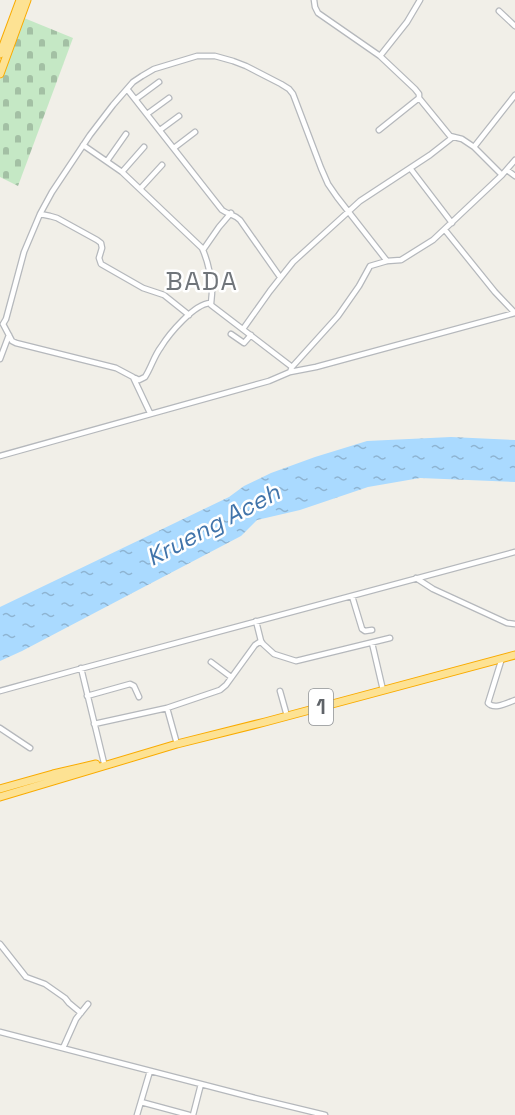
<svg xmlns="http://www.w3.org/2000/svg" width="515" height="1115" font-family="'Space Grotesk',sans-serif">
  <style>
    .cemetery { fill: url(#cemetery-stones) }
    .water { fill: url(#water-ripples) }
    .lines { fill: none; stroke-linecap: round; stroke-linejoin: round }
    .minor-casing { stroke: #b5b8bc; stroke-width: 7 }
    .highway-casing { stroke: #f9ab00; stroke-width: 9 }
    .minor { stroke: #fff; stroke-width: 4.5 }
    .highway { stroke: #fde293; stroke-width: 7 }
    .labels { text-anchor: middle; stroke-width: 5; stroke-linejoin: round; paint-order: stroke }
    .shield { fill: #fff; stroke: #8f9295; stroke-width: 1.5 }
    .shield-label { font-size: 21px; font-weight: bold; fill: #5f6368 }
    .water-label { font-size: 24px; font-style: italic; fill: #4174aa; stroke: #fff }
    .quarter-label { font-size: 26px; letter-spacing: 1.5px; fill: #70757a; stroke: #fff }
  </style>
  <defs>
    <pattern id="cemetery-stones" width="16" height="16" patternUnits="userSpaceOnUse" patternTransform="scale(1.5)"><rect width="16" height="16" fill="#c5e8c5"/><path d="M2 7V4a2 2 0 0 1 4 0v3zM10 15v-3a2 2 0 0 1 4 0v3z" fill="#a3c0a4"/></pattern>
    <pattern id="water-ripples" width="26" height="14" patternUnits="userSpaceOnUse" patternTransform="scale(1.5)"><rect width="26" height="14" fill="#aadaff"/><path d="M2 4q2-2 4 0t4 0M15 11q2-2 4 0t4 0" fill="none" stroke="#8eb4d2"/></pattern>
  </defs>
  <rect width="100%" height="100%" fill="#f1efe8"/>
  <path class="cemetery" d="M24,18L73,38L18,186L0,177V80Z"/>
  <path class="water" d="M451,437L515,440V482L420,478L368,487L300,510L257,520L241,536L22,651L0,661V607L229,497L244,486L271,473L315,457L367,441Z"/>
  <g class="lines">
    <g class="minor-casing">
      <path id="minor" d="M314,0L315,7L318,13L380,56L407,22L420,0
        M499,11L515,26
        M380,56L415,89L419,94V98L450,136L462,139L474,147L502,175
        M127,89L222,210C229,215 234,214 240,220L280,277
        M136,99L159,82
        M147,114L169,98
        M160,130L179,116
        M379,130L419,98
        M83,145L122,172L202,248C208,261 211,276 212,291C212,296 211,301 211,305L292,367
        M474,147L515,95
        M174,148L195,132
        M107,161L126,134
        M410,168L452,223
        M507,170L515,176
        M122,172L144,147
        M140,189L162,165
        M40,214L50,216L57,218L97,240L101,243L102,248L99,258L101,264L143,288L164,295L189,315
        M445,230L495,292L515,313
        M203,250L219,227L231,213
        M3,324L6,319L24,252L40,214L52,192L90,135L113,105L133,82L142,76L154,69L197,56H215L233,61L246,66L281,84L289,89L293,94L321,168L328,184L337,197L387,261
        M3,324L12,341L16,343L116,368L133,377L150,413
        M243,329L270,291L293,262L348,212L360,201L430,155L453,137
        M231,334L244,343L251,335
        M0,359L9,335
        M290,372L316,367L515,313
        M135,378L139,380L145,377C151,368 154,356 161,347C169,334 194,304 210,303
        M0,456L269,381L290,372L292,367L338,316L359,286L370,266L387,261L401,260L433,240L502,175L515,160
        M416,578L433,589L507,623L515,624
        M352,596L362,629L365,631L372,630
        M261,641L263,644L274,654L296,661L390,638
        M372,643L383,690
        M502,658L488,703C494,710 507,703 515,700
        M211,662L231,677
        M81,668L104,763
        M0,691L76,670L515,552
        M280,691L287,716
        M87,696L130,684L134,686L139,697
        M94,724L167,708
        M0,728L30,748
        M177,744L167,708L220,690L226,685L255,645L261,641L256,621
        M0,944L26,977L45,984L65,998L69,1003L81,1013
        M0,1032L251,1097L325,1115
        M63,1048L76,1019L88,1004
        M141,1102L189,1115
        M137,1115L150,1071
        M193,1115L201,1084"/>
    </g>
    <g class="highway-casing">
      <path id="highway" d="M0,54L20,0
        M0,74L27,0
        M0,789L53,774L96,764
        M0,797L177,744L265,722L515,655"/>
    </g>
    <use href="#minor" class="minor"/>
    <use href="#highway" class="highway"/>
  </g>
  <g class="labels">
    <rect class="shield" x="309" y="689" width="24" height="36" rx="4.5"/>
    <g class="shield-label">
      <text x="321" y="714">1</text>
    </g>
    <g class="water-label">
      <text transform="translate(213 525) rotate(-28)" y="8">Krueng Aceh</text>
    </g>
    <g class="quarter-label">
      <text x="202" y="290">BADA</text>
    </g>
  </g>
</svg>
